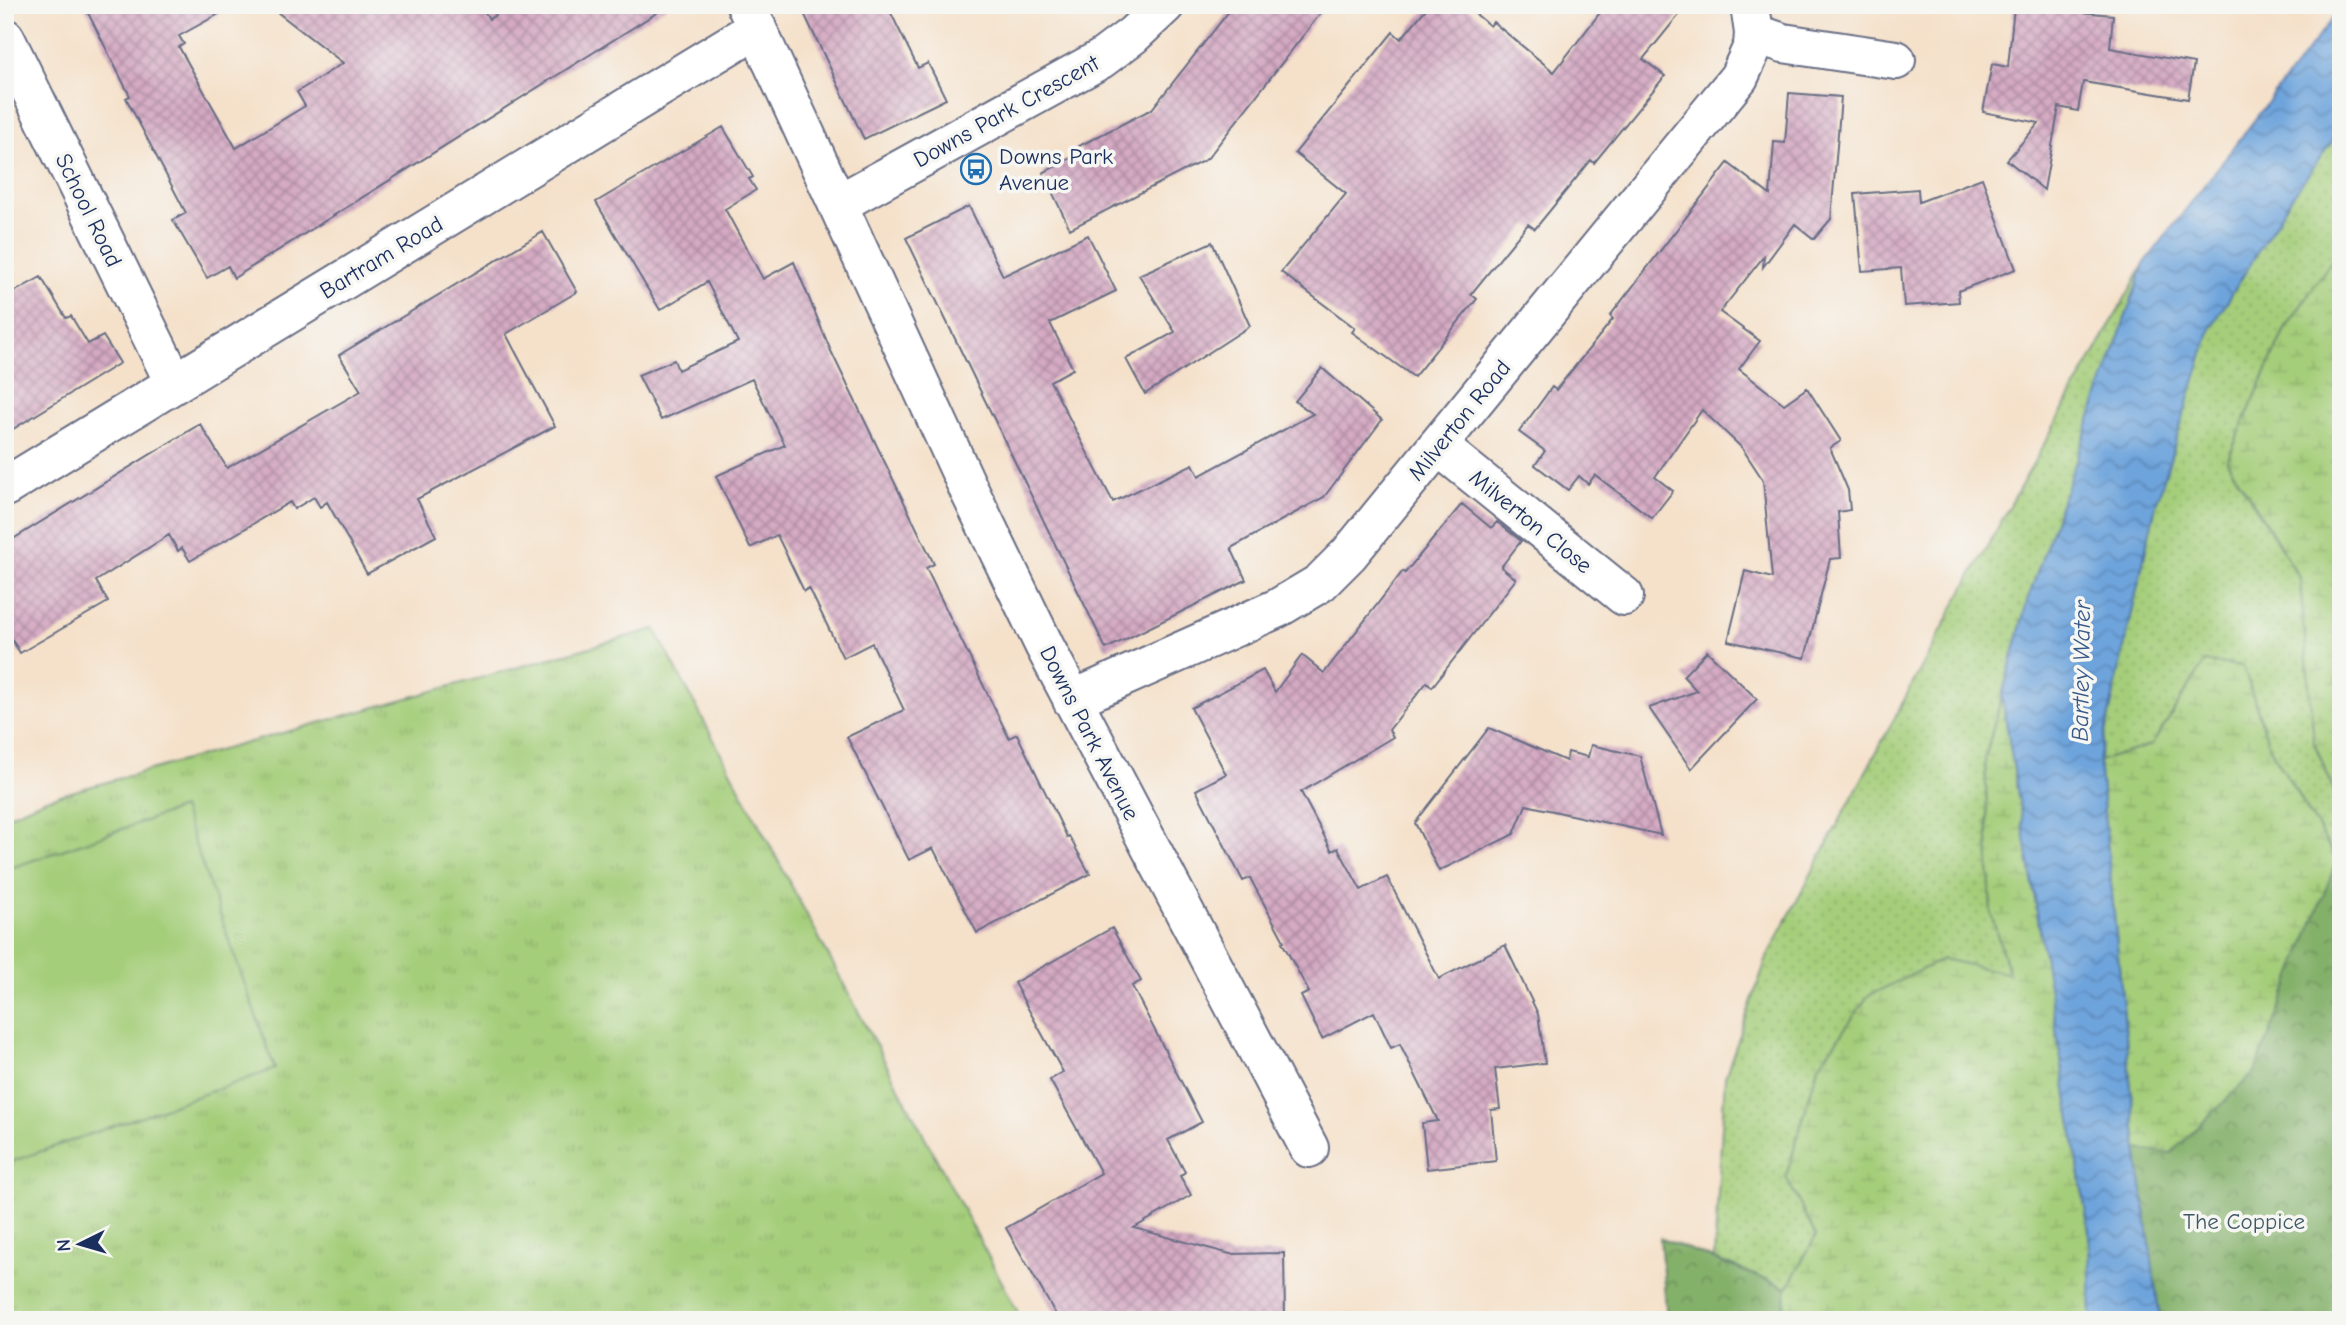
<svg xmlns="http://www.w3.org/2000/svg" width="2346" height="1325" font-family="'Comic Neue',sans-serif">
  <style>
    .grass { fill: url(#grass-dots); stroke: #607e6c; stroke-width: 2 }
    .forest { fill: url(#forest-crowns); stroke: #507064; stroke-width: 2 }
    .wetland { fill: url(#wetland-marsh); stroke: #607e6c; stroke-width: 2 }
    .park { fill: url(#park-tufts); stroke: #607e6c; stroke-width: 2 }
    .pitch { fill: #a5ce7a; stroke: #607e6c; stroke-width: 2 }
    .water { fill: url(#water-waves); stroke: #446a9d; stroke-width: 2 }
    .building { fill: url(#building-cross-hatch) }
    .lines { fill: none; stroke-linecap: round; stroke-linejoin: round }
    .minor-casing { stroke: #676d84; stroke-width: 42 }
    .minor { stroke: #fff; stroke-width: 38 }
    .labels { text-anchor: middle; stroke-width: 7; stroke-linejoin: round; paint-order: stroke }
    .street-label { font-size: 23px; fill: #1b2f5e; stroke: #f6f6f2 }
    .poi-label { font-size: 23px; fill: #1b2f5e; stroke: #f6f6f2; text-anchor: start }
    .park-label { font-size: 23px; fill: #3e5765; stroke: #f6f6f2 }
    .water-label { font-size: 24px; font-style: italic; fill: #38588a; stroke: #f6f6f2 }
  </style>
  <defs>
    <pattern id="grass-dots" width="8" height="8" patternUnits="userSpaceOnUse" patternTransform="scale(1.75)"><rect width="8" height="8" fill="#a5ce7a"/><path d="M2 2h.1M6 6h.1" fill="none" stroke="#8db16c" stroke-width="1.8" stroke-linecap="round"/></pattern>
    <pattern id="forest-crowns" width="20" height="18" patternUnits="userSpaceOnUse" patternTransform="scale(1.75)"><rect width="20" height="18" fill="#84b16a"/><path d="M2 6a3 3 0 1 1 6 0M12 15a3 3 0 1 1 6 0" fill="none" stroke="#6b905a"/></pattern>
    <pattern id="wetland-marsh" width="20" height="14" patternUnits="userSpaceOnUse" patternTransform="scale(1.75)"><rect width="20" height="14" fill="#a5ce7a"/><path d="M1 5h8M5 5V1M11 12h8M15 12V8" fill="none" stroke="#8db16c"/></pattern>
    <pattern id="park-tufts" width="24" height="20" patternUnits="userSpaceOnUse" patternTransform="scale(1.75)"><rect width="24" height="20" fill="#a5ce7a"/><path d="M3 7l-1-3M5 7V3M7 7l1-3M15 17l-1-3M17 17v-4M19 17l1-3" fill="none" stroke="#8db16c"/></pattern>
    <pattern id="water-waves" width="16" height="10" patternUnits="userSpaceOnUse" patternTransform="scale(1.75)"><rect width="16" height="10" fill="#6ea4dc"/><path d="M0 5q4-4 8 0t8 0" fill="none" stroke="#5a86b6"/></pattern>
    <pattern id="building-cross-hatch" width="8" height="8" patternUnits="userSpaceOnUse" patternTransform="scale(1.75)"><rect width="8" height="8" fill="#d5aac3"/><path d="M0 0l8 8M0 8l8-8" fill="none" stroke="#ac8ba2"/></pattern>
  </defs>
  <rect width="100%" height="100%" fill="#f6f6f2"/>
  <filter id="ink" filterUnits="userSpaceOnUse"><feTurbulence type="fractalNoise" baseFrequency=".0143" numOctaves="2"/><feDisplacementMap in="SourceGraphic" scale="14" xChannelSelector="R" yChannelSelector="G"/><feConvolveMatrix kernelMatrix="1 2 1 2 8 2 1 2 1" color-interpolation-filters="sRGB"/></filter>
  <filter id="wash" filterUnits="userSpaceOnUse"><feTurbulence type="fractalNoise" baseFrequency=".00686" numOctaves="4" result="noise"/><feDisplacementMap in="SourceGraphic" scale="28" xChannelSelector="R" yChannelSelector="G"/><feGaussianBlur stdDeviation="1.57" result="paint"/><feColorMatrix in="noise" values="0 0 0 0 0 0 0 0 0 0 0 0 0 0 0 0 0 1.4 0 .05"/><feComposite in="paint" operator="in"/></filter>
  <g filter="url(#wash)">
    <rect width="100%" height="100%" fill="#f5e1ca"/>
    <path class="grass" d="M2341,129V247L2285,329L2227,461L2300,578L2314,742L2341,807V858L2337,860L2270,748L2243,666L2205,662L2152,745L2099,761L2156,504L2211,328L2291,198Z
      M2144,264L2027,602L1985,758L1991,913L2009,975L1943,959L1818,1067L1786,1177L1816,1236L1787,1288L1714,1259L1725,1077L1768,955L1957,601Z"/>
    <path class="forest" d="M2341,858V1320H2160L2137,1149L2171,1153Z
      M1660,1238L1787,1288L1782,1320H1667Z"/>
    <path class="wetland" d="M2341,247V807L2314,742L2300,578L2227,461L2285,329Z
      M2205,662L2243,666L2270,748L2337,860L2255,1072L2171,1153L2137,1149L2099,761L2152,745Z
      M2002,697L2089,1231L2091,1320H1782L1787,1288L1816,1236L1786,1177L1818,1067L1868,996L1943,959L2009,974L1991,913L1985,758Z"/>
    <path class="park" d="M655,629L1022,1320H5V817L46,799Z"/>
    <path class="pitch" d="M182,808L275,1069L5,1164V870Z"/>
    <path class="water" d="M2341,7V129L2291,198L2211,328L2156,504L2099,760L2137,1149L2160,1320H2091L2089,1231L2002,697L2027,602L2144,264Z"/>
    <g id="blocks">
      <path class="building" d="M84,5H235L179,36L184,44L179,47L236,148L305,106L297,92L343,63L268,5H481L489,19L511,5H669L234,278L228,266L207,278L173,220L186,213L126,98L130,96Z
        M800,5H887L918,68L928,63L946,99L864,139Z
        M1234,5H1327L1207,159L1070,229L1043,173L1082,152L1079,146L1152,109Z
        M1429,5H1465L1490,26L1493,22L1554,72L1606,5H1687L1643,59L1665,76L1594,163L1591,160L1535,229L1528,224L1471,294L1477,299L1414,377L1352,332L1355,328L1281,272L1346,194L1295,153L1393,32L1401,39Z
        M2014,6L2113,15L2110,48L2194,63L2188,99L2083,82L2078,111L2059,107L2044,190L2007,160L2039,123L1983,112L1992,64L2008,67Z
        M1789,93L1841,97L1831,219L1814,239L1795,224L1763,267L1764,256L1720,312L1760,341L1739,369L1784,404L1807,388L1841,441L1830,448L1848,490L1850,510L1838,512L1841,558L1830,559L1805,658L1728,641L1745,571L1772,578L1763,480L1742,448L1702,410L1655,477L1673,491L1652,518L1595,475L1588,484L1579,476L1568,490L1535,465L1545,451L1519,432L1552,387L1556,390L1613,319L1610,316L1728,163L1770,195L1774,142L1785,143Z
        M723,127L753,177L749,179L756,190L725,209L763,279L794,262L830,349L934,564L926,568L1009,738L1017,734L1067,837L1069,836L1090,874L977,933L933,848L909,860L847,737L904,710L872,643L843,658L809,588L804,591L777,535L750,548L716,476L785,445L752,379L661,420L638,375L674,360L678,370L738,342L707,282L660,310L596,202Z
        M1982,178L2016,269L1958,291L1959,302L1904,306L1901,268L1862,271L1855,194L1918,189L1919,202Z
        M969,206L1003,276L1088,235L1116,291L1050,323L1073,369L1050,381L1113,502L1193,464L1199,476L1313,414L1295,401L1322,368L1382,420L1324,497L1231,548L1246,580L1106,649L906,238Z
        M543,232L577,292L506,334L555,426L417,499L436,536L367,574L327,502L320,507L314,497L294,509L290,502L190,561L182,548L178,551L169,535L96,581L108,602L20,653L5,628V544L200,424L227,468L361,391L339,355Z
        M1212,242L1250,326L1145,394L1126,359L1175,332L1139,275Z
        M41,277L66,318L71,316L88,344L103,336L120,363L5,434V297Z
        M1462,504L1491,528L1497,522L1521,541L1501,567L1516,579L1432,687L1427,682L1389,730L1393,737L1301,792L1332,851L1338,848L1361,890L1387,877L1439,979L1505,945L1538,1014L1545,1063L1495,1069L1500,1109L1491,1110L1496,1161L1427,1169L1422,1123L1438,1121L1400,1044L1391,1048L1374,1012L1322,1039L1301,996L1309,992L1282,942L1284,941L1250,878L1243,881L1196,790L1226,774L1191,708L1263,670L1275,692L1302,655L1324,673L1403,571L1405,573Z
        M1707,651L1757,699L1691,769L1649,708L1697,691L1683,676Z
        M1489,728L1566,761L1568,752L1588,757L1591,745L1640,756L1661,835L1526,805L1514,834L1439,871L1415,823Z
        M1112,928L1141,981L1132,986L1202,1122L1168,1140L1185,1172L1180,1176L1191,1195L1134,1228L1230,1254L1284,1253L1285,1320H1059L1006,1228L1101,1173L1050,1080L1063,1072L1014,983Z"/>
    </g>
  </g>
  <g filter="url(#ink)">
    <use href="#blocks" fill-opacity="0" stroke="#676d84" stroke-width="2"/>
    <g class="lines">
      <g class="minor-casing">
        <path id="minor" d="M746,5L969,490L1045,647L1309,1148
          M1750,5L1754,33L1783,43L1896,60
          M5,38L174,382
          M838,204L1101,59L1133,35L1165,5
          M1438,446L1624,596
          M5,487L757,28
          M1072,700L1278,608L1320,583L1349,554L1739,77L1753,46L1754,33"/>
      </g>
      <use href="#minor" class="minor"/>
    </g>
  </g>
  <defs>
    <g id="bus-ring" transform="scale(1.575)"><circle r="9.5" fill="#f6f6f2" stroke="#1f6fb2" stroke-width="1.5"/><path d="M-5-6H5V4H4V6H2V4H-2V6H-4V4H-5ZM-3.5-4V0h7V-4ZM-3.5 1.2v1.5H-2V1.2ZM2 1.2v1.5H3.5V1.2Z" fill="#1f6fb2"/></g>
  </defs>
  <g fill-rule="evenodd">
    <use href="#bus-ring" x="976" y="169"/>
  </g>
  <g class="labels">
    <g class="street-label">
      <text transform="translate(1006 111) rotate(-29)" y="8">Downs Park Crescent</text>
      <text transform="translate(89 210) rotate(64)" y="8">School Road</text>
      <text transform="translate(381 257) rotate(-31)" y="8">Bartram Road</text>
      <text transform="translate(1459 420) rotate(-51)" y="8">Milverton Road</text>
      <text transform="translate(1531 521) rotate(39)" y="8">Milverton Close</text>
      <text transform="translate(1090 733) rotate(63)" y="8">Downs Park Avenue</text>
    </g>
    <g class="poi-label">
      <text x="999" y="164">Downs Park<tspan x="999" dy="26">Avenue</tspan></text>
    </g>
    <g class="park-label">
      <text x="2244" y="1229">The Coppice</text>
    </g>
    <g class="water-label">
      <text transform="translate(2081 671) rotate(-89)" y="8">Bartley Water</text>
    </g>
  </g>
  <rect width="2346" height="1325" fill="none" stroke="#f6f6f2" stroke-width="28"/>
  <g transform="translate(80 1244) rotate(265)" stroke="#f6f6f2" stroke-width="5" paint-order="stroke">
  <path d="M0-5L12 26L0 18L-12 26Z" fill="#1b2f5e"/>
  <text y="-10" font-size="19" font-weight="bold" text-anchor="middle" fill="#1b2f5e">N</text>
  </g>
</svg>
